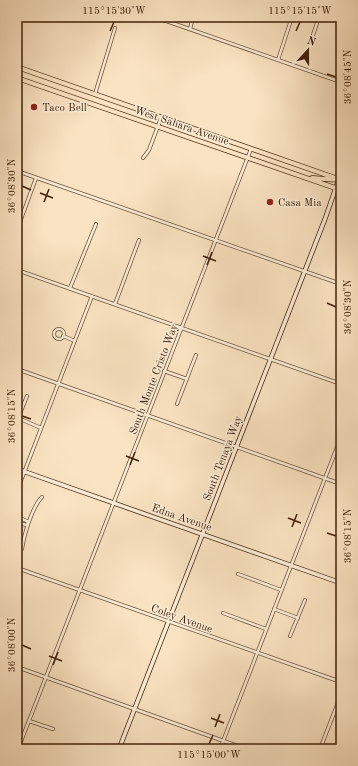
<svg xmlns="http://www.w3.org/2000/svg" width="358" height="766" font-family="'Old Standard TT',serif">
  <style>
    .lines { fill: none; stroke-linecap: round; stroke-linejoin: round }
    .street-casing { stroke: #6e5137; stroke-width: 4 }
    .secondary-casing { stroke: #402009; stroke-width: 5 }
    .primary-casing { stroke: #402009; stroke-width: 5.5 }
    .street { stroke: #fcedd7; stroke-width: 2.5 }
    .secondary { stroke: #fcedd7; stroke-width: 3.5 }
    .primary { stroke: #fae3c2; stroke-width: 4 }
    .ticks { fill: none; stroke: #402009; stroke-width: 1.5 }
    .poi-dot { fill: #8f2418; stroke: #fcedd7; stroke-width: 1.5 }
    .labels { text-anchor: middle; stroke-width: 3; stroke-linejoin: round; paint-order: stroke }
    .poi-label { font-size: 11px; fill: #402009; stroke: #fcedd7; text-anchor: start }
    .street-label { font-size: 11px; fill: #402009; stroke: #fcedd7 }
    .neatline { fill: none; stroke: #402009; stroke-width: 1.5 }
    .ticks-label { font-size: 10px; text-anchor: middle; fill: #402009 }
  </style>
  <rect width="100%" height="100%" fill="#fae3c2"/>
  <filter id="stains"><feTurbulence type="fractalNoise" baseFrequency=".005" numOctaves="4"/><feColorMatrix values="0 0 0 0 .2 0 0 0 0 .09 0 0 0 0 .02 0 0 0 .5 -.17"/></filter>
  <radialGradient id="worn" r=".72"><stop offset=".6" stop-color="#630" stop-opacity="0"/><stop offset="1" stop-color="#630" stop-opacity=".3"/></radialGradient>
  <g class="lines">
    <g class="street-casing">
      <path id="street" d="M155,17L341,82
        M190,29L193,17
        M311,41L319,17
        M278,60L292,17
        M95,94L115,28
        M143,158L149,150L161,118
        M17,171L341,284
        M17,230L36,178
        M17,270L341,384
        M70,288L96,224
        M17,304L19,298
        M115,304L139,240
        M54 334a5 5 0 1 1 10 0a5 5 0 1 1-10 0Z
        M63,336L75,341
        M17,369L341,484
        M164,371L187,379
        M177,404L196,355
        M18,418L41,428
        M17,421L27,396
        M17,491L92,296
        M17,517L27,521L28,524
        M17,522L26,525L28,524
        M22,549C24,535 32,507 42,497
        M17,568L341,682
        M238,574L281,590
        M274,609L298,618
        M223,613L266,629
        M290,636L305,600
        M17,667L246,749
        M29,721L53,729
        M18,749L251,149
        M220,749L341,437
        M320,749L341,695"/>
    </g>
    <g class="secondary-casing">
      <path id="secondary" d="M17,469L341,583
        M119,749L325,219L341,173"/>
    </g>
    <g class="primary-casing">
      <path id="primary" d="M17,67L341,180
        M17,78L341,190
        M312,178C321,178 329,181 338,179"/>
    </g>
    <use href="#street" class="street"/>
    <use href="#secondary" class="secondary"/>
    <use href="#primary" class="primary"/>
  </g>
  <path class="ticks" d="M110,31L114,22M296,31L300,22M327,74L336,77M22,186L31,190M40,193L53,198M44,202L49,189M203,256L216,261M207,265L212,252M327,303L336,307M22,416L31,419M126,456L139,461M130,465L135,452M288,518L301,523M292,527L297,514M327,533L336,536M22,645L31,649M49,656L62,661M53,665L58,652M211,718L224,723M215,727L220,714M209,744L213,735"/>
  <g class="poi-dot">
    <circle cx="34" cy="107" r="4"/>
    <circle cx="270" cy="202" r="4"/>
  </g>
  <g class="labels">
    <g class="poi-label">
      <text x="42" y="111">Taco Bell</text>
      <text x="278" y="206">Casa Mia</text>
    </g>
    <g class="street-label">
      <text transform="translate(182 125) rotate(19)" y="4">West Sahara Avenue</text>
      <text transform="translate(153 379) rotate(-69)" y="4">South Monte Cristo Way</text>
      <text transform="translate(222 458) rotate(-69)" y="4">South Tenaya Way</text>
      <text transform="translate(182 517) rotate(19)" y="4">Edna Avenue</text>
      <text transform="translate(182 618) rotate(20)" y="4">Coley Avenue</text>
    </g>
  </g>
  <rect width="358" height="766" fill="none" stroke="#fae3c2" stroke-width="44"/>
  <g transform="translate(308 50) rotate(21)" stroke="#fcedd7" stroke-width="3" paint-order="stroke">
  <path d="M0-3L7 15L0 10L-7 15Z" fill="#402009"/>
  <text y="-6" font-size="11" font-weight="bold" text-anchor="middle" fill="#402009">N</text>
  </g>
  <rect x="22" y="22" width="314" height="722" class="neatline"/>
  <g class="ticks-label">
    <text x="114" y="14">115°15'30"W</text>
    <text x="300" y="14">115°15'15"W</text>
    <text transform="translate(347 77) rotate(-90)" y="4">36°08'45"N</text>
    <text transform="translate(11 186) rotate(-90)" y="4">36°08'30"N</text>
    <text transform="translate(347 307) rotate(-90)" y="4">36°08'30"N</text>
    <text transform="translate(11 416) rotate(-90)" y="4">36°08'15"N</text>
    <text transform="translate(347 536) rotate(-90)" y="4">36°08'15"N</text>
    <text transform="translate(11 645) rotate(-90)" y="4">36°08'00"N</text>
    <text x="209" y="758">115°15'00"W</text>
  </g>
  <rect width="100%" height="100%" filter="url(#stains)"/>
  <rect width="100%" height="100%" fill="url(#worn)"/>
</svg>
